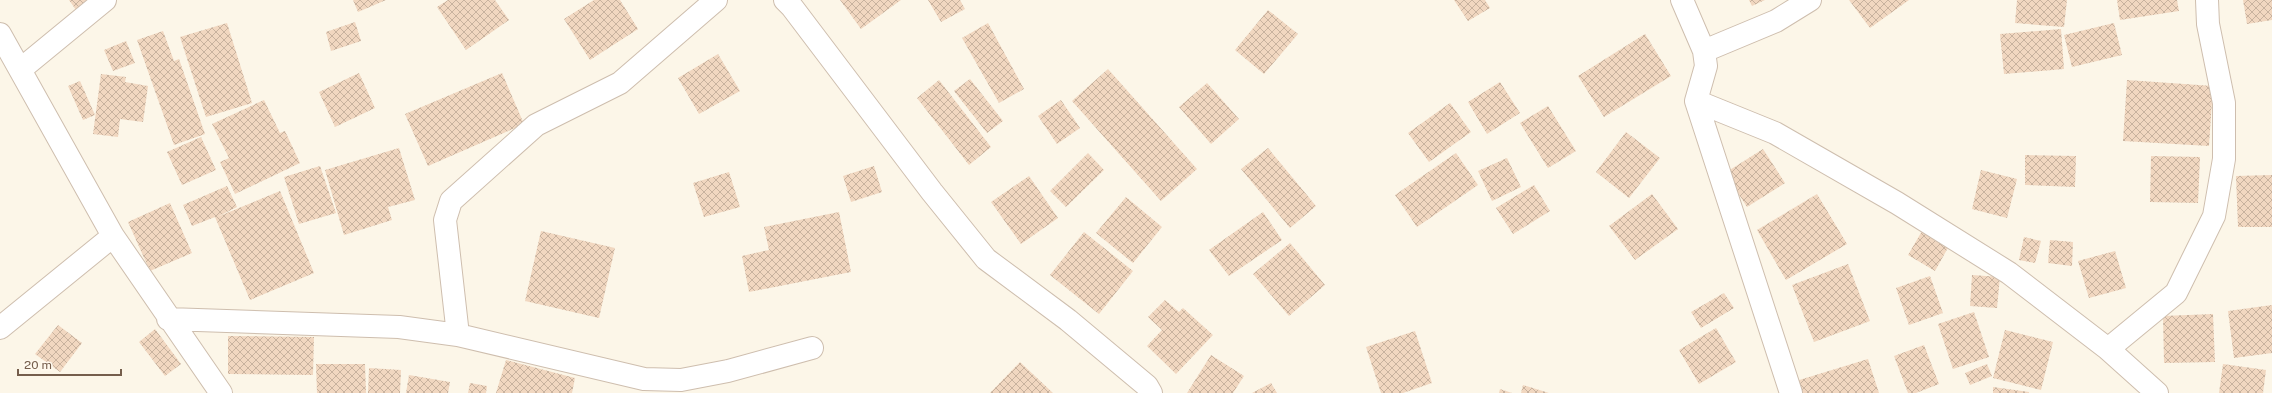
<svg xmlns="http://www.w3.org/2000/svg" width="2272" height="393" font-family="'Public Sans',sans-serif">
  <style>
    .building { fill: url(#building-cross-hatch) }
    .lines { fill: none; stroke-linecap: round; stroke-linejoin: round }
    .minor-casing { stroke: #cebeae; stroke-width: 24 }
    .minor { stroke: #fff; stroke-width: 22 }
  </style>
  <defs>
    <pattern id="building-cross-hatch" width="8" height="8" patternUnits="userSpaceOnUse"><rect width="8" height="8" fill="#f1d7c0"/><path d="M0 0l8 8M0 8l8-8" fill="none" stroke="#c8b29e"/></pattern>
  </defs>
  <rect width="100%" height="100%" fill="#fcf6e8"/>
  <path class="building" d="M69,0H92L76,10Z
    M353,0H386L358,12Z
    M448,0H495L509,20L466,50L437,7Z
    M594,0H620L638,29L590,60L564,19Z
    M840,0H901L861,29Z
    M928,0H960L965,9L941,22Z
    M1454,0H1485L1490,8L1468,21Z
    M1749,0H1765L1752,6Z
    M1849,0H1909L1870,28Z
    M2017,0H2067L2064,27L2015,23Z
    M2117,0H2177L2179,11L2120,20Z
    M2243,0H2272V20L2247,24Z
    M1268,10L1298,34L1264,74L1235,50Z
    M355,22L361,41L331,51L326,32Z
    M227,23L252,103L206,117L180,37Z
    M988,23L1024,89L999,103L962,38Z
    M2114,23L2122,55L2072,67L2064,35Z
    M2061,29L2064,69L2004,74L2000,34Z
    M163,31L174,61L179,59L205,134L174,145L137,40Z
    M1645,34L1671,76L1604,117L1578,76Z
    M126,41L135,63L113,71L104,50Z
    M718,54L740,91L699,114L678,78Z
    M1108,69L1197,169L1161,201L1072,101Z
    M359,73L375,108L335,127L319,92Z
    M502,73L524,124L428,166L405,114Z
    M101,74L126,77L125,82L148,86L143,122L120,119L118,137L93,134Z
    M970,79L1003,121L987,133L954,91Z
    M939,80L991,147L969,165L917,98Z
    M2127,80L2213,86L2209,146L2123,141Z
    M80,81L95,115L83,120L68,86Z
    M1500,82L1520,113L1487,134L1468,102Z
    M1207,83L1239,119L1211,144L1179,107Z
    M264,100L280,133L285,131L300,163L235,194L220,162L229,158L212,124Z
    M1061,100L1080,128L1057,144L1038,116Z
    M1450,103L1471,132L1429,162L1408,133Z
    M1548,106L1576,151L1548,168L1520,123Z
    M1626,132L1660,158L1629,198L1596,172Z
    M201,137L216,170L182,185L167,152Z
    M399,148L415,200L388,207L392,220L344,235L325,170Z
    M1268,148L1316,206L1290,228L1241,169Z
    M1763,149L1785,183L1747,207L1725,173Z
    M1088,153L1104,170L1066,207L1050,191Z
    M1456,153L1478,185L1417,227L1395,195Z
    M2025,155L2076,156L2075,187L2025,185Z
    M2151,156L2200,157L2198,203L2150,202Z
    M1507,158L1521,187L1492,201L1478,171Z
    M320,166L336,213L299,224L284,177Z
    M874,166L882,192L851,202L843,176Z
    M1981,170L2017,179L2007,218L1972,209Z
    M729,172L740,207L704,217L693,183Z
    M2272,175V227H2238L2236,176Z
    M1029,176L1058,218L1021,244L991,202Z
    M1534,185L1550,211L1513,234L1496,208Z
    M227,186L237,207L217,217L280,191L314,273L250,300L215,217L192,226L183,205Z
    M1652,194L1678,229L1635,260L1609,226Z
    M1817,194L1847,244L1786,280L1757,230Z
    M1126,197L1162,227L1133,263L1096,233Z
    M170,203L192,253L150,271L128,222Z
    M839,212L851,272L749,292L742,256L769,250L764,227Z
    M1263,212L1282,240L1229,276L1209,250Z
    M541,231L615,248L599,318L525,301Z
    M1922,231L1949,246L1935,271L1908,255Z
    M1084,232L1133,271L1099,314L1050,275Z
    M2024,237L2041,241L2035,263L2019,260Z
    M2050,240L2073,242L2072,266L2048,263Z
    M1290,243L1325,285L1289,316L1253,274Z
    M2115,251L2126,288L2089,298L2078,261Z
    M1848,264L1870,321L1814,342L1792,285Z
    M1972,275L2000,277L1997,308L1970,306Z
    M1930,276L1943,313L1909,325L1896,288Z
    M1724,293L1734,308L1701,328L1691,312Z
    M1165,300L1179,312L1183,308L1213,335L1176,374L1147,346L1162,330L1148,317Z
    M2272,305V353L2234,358L2228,311Z
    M1974,312L1989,357L1953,369L1938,324Z
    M2213,314L2215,362L2164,363L2163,316Z
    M58,325L82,343L60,372L35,354Z
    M1716,328L1736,362L1699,384L1679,350Z
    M155,329L181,364L165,376L139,342Z
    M2005,330L2053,342L2041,390L1993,378Z
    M1415,331L1432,383L1403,393H1381L1366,347Z
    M228,336L314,337L313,375L228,374Z
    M1924,345L1939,384L1916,393H1908L1894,356Z
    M1211,355L1244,376L1233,393H1187Z
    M1868,359L1879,393H1800L1796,381Z
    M506,360L575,378L572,393H496Z
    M1020,362L1053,393H990Z
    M316,364H365L366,393H317Z
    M1987,364L1992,376L1970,385L1965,373Z
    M2223,364L2266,370L2263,393H2219Z
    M369,368L401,370L400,393H368Z
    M409,375L450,382L448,393H406Z
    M470,383L487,386L486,393H468Z
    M1271,383L1277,393H1252Z
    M1523,385L1549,393H1521Z
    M1993,387L2029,392V393H1993Z
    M1500,389L1512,393H1499Z"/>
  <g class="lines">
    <g class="minor-casing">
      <path id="minor" d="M785,0L792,7L932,192L986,259L1068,320L1147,386L1151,393
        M1682,0L1704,51
        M1810,0L1776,21L1704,51L1706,66L1696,101L1775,133L1897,203L2009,273L2108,349L2157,393
        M0,34L113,236L221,393
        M21,69L105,0
        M1696,101L1791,393
        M168,319L399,327L458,335L644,379L681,380L728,371L812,348
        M0,328L113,236
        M458,335L445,220L451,201L536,125L620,83L716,0
        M2108,349L2176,293L2214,216L2224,159V103L2208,24L2207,0"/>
    </g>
    <use href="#minor" class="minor"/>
  </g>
  <path d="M18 369v6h103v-6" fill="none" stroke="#755e4c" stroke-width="2"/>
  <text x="24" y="369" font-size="12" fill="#755e4c" stroke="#fff9ee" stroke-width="3" paint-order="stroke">20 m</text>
</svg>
